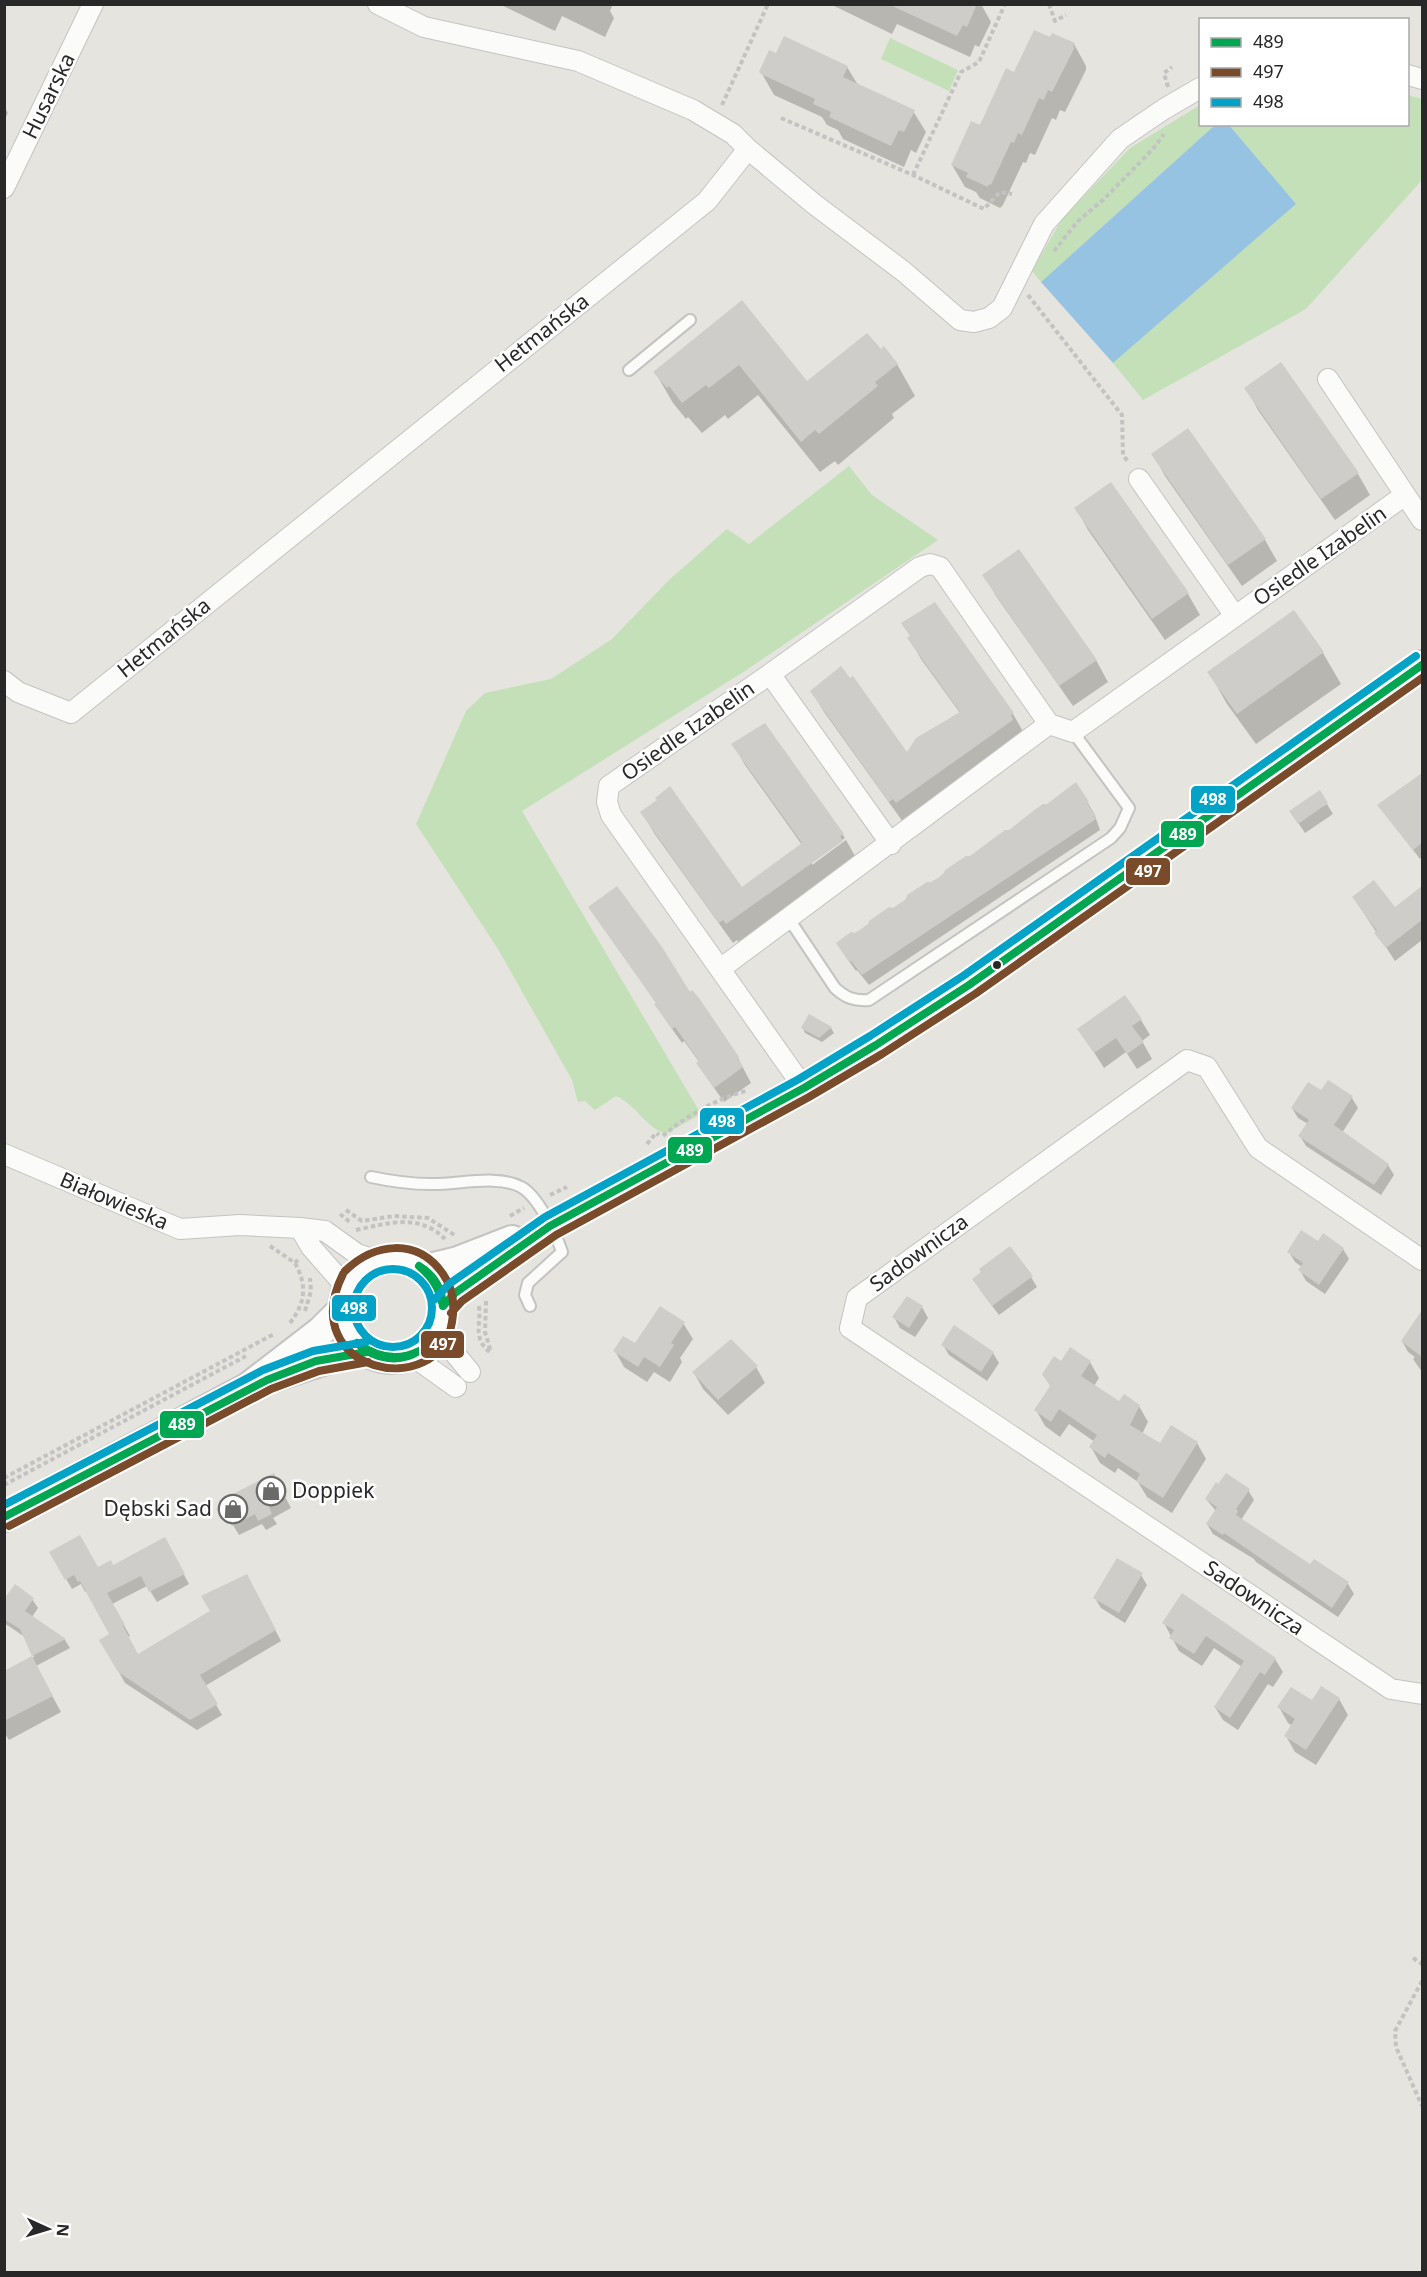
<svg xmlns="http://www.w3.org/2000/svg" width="1427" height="2277" font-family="'Noto Sans',sans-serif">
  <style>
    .green { fill: #c3e0b9 }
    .water { fill: #96c3e2 }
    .shadow { fill: #0003 }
    .building { fill: #cfcdc9 }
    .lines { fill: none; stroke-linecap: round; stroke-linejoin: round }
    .lane-casing { stroke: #c4c3c3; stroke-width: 14 }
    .street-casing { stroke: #c4c3c3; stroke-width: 22 }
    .secondary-casing { stroke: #c4c3c3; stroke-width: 32 }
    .path { stroke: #c4c3c3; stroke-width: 4; stroke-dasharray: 4.5 3; stroke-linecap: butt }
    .lane { stroke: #fbfbfa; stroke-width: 10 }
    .street { stroke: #fbfbfa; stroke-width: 20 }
    .secondary { stroke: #fbfbfa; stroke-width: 28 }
    .bus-1-casing { stroke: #fff; stroke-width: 12 }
    .bus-2-casing { stroke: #fff; stroke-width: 12 }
    .bus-3-casing { stroke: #fff; stroke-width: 12 }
    .bus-1 { stroke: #00a651; stroke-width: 8 }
    .bus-2 { stroke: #7a4b2a; stroke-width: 8 }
    .bus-3 { stroke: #02a3c6; stroke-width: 8 }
    .bus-dot { fill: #282828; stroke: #fff; stroke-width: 2 }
    .labels { text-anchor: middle; stroke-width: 5; stroke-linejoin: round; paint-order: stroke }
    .street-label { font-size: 21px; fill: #282828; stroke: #fff }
    .poi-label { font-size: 21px; fill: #282828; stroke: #fff; text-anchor: start }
    .line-badge { stroke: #fff; stroke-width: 2 }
    .badge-label { font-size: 16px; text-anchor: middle; font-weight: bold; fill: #fff }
  </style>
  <rect width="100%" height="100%" fill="#e6e4de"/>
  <path class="green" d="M890,38L958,70L949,91L881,59Z
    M1408,95L1422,99V180L1306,309L1143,400L1113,363L1295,204L1229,125L1408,124Z
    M1200,105V124L1215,125L1041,282L1032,271L1062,219L1130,148Z
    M849,466L872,495L938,540L745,671L522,811L701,1114L665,1134C645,1126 636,1105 616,1096L595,1110L585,1101L578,1102L572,1080L498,949L416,824L466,711L485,693L551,679L612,639L669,580L727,529L749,544Z"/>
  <path class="water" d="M1215,125H1229L1296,204L1113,363L1041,282Z"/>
  <path class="shadow" d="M499,4H613L610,11L614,18L605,37L562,16L555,31Z
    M830,4H981L991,22L979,47L975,45L970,57L897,24L892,34Z
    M1051,39L1074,44L1086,66V70L1065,112L1060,110L1056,120L1052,118L1035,155L1030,153L1026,163L1023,162L1003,205L1000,208L980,198L976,192L965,187L952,165L1015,74Z
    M777,55L847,67L858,85L913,111L926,132L916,153L911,150L904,167L843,139L838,130L827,125L822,117L774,95L761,72Z
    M4,106L8,113L4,121Z
    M742,302L807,383L897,364L915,396L892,414L894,418L838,465L835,461L820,472L758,395L728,419L725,415L702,433L688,417L686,419L673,403L655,372Z
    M1246,388L1358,474L1370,495L1335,520L1258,410Z
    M1153,454L1265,540L1277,561L1242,586L1165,476Z
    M1076,508L1188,594L1200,615L1165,640L1088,530Z
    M984,575L1096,660L1108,682L1073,706L996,596Z
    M911,637L1013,714L1025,735L903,822L824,712L812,691L907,755L960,713L921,659L909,638Z
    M1323,653L1341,684L1256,744L1227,704L1209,672Z
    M765,725L845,838L812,861V865L846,840L855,856L852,858L854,863L740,945L737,940L733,943L654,833L642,812L741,889L802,845L745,765L733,744Z
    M1413,781L1422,794V857L1420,859L1379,806Z
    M1076,784L1094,813L1100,830L869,985L857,970L856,971L844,954L855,934L1048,806Z
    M1327,804L1333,814L1305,833L1297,821Z
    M1422,888V940L1395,961L1354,898L1394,909Z
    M590,907L698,999L738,1058L751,1083L724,1102L707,1078L698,1064L700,1063L684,1041L682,1043L665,1019L657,1004Z
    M810,1016L831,1028L834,1033L822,1042L805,1033L803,1028Z
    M1141,1020L1150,1035L1142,1041L1152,1059L1137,1069L1126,1052L1104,1068L1079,1029Z
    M1328,1082L1352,1098L1358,1108L1342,1133L1388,1165L1394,1175L1381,1195L1306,1146L1300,1136L1308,1124L1298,1118L1292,1108L1321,1092Z
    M1318,1243L1343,1249L1349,1259L1325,1294L1306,1281L1300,1270L1302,1267L1295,1262L1289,1252Z
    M1031,1277L1037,1287L999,1315L980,1290Z
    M907,1298L922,1307L928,1318L915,1337L900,1328L894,1317Z
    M1419,1318L1422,1321V1372L1413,1359L1415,1357L1408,1352L1402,1341Z
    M683,1323L693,1339L680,1358L682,1362L670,1382L654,1372L647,1382L624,1367L615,1351L635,1345Z
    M943,1345L993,1353L999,1363L987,1381L949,1355Z
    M1071,1349L1090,1362L1099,1378L1094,1386L1120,1403L1139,1406L1148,1422L1142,1434L1160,1445L1197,1443L1206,1459L1172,1513L1147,1497L1138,1482L1118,1468L1115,1473L1100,1463L1091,1447L1095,1442L1069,1424L1060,1437L1045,1426L1036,1410L1051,1387L1062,1363Z
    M756,1367L765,1383L728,1415L703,1389L694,1373Z
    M279,1485L291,1508L273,1518L277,1524L266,1530L262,1524L239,1535L233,1525Z
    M1248,1490L1254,1500L1241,1520L1311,1566L1348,1584L1354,1594L1338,1617L1256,1562L1254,1559L1213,1534L1207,1524L1216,1511L1206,1499Z
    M170,1549L189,1584L157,1602L147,1586L112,1604L130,1636L127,1637L137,1655L252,1586L281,1641L205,1686L222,1715L197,1730L125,1683L101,1640L111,1634L87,1591L85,1592L81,1584L72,1589L51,1553L97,1569L113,1567Z
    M1141,1575L1147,1585L1125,1623L1101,1608L1095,1598Z
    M1182,1595L1275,1659L1283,1672L1273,1687L1268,1684L1238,1730L1223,1720L1215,1707L1242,1667L1214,1648L1202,1666L1179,1651L1164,1623Z
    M4,1598L32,1599L38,1608L32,1617L65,1640L70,1648L36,1666L61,1712L9,1740L4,1732V1672L34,1657L25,1637L4,1623Z
    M1339,1699L1348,1715L1316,1765L1295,1752L1286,1736L1292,1726L1288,1723L1279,1707Z"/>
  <path class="building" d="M888,4H977L967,27L963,25L957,36Z
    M1034,30L1050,37L1052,33L1075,43L1073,47H1075L1052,92L1048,90L1044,100L1039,98L1022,135L1018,133L1014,143L1011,142L991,185L989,184L988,187L966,177L968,173L951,165L971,121L980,125L1006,68L1014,72Z
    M784,36L848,66L843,77L915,110L904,132L899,130L891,146L829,117L831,112L813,104L815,99L761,74L759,72L769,50L776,53Z
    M742,300L807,381L867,333L881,349L884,346L898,364L875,382L878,386L819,434L815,430L801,442L739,365L709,388L706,385L682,403L669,386L667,388L653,372Z
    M1281,362L1359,473L1321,499L1244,388Z
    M1188,428L1266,539L1228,565L1151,454Z
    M1111,482L1189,593L1152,619L1074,508Z
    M1019,549L1097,660L1059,686L982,575Z
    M935,602L1014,713L1011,715L1013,720L896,803L893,799L889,802L810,691L841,666L850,678L853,676L907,752L916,738L960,712L907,638L910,636L901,623Z
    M1294,610L1324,652L1237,714L1207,672Z
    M765,723L844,834L840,836L843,841L726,924L723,920L719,923L640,812L657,800L655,798L670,786L742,887L802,843L731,744Z
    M1422,773V843L1413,850L1377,805Z
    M1076,782L1089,802L1087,803L1095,815L1094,816L1096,819L862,975L851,961L849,962L836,943L851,932L855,933L861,929L868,924L869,921L889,907L893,908L906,899L907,895L927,882H931L938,878L944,873L945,870L966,856H970L1005,830H1009L1033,811L1043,804H1047Z
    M1320,790L1328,803L1298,824L1289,811Z
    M1374,880L1395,907L1422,886V920L1386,948L1374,933L1377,931L1352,897Z
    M617,886L662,947L690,992L692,990L699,998L739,1057L737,1058L743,1067L714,1088L696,1063L699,1061L675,1027L672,1029L654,1004L656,1003L588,907Z
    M1125,995L1142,1019L1132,1026L1144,1042L1127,1054L1116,1038L1094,1053L1077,1029Z
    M809,1014L832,1027L819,1038L801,1028Z
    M1328,1080L1353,1096L1334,1125L1389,1164L1374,1185L1298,1136L1309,1120L1291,1108L1308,1082L1321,1090Z
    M1301,1230L1318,1241L1323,1233L1344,1248L1319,1285L1298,1270L1303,1263L1287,1252Z
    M1010,1246L1033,1276L992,1306L972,1279L981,1272L979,1269Z
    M907,1296L923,1306L909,1328L892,1317Z
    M660,1306L685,1322L671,1343L674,1345L660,1367L644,1357L638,1367L613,1351L623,1336L635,1343Z
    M1422,1310V1357L1401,1341Z
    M954,1325L994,1352L981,1372L941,1345Z
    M731,1339L758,1366L718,1400L692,1372Z
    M1070,1347L1091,1361L1081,1376L1119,1401L1124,1394L1140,1405L1130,1425L1160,1443L1171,1425L1198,1442L1163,1498L1136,1481L1140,1474L1108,1453L1105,1458L1089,1447L1097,1435L1059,1409L1051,1422L1034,1410L1050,1386L1042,1374L1054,1356L1061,1361Z
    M274,1473L287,1497L269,1507L272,1514L258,1521L255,1514L232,1526L219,1501Z
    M1226,1473L1250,1489L1236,1509L1238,1511L1236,1515L1310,1564L1314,1559L1349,1582L1332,1608L1224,1533L1223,1535L1206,1524L1217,1507L1205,1499L1216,1482L1218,1484Z
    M80,1535L98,1567L111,1560L113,1565L165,1537L185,1574L149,1592L141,1576L107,1593L125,1625L123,1626L138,1654L210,1611L201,1596L247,1574L276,1630L200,1675L218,1704L190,1720L118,1672L99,1640L109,1634L80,1581L78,1582L74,1575L65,1580L49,1552Z
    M1117,1558L1143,1573L1119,1613L1093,1598Z
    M15,1584L34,1598L25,1611L66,1639L32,1656L20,1629L4,1619V1599Z
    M1182,1593L1276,1658L1265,1675L1260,1672L1230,1718L1214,1707L1244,1661L1206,1636L1194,1654L1169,1638L1174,1630L1162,1623Z
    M32,1656L53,1696L4,1721V1671Z
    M1321,1686L1340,1698L1306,1750L1284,1736L1295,1719L1277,1707L1291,1687L1312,1700Z"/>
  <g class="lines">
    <g class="lane-casing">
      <path id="lane" d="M629,370L690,320
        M789,919L835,988C846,998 854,1001 869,1000L1111,838L1120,828L1129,808L1073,732
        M371,1177C390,1181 410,1184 430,1184C456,1185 498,1174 521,1187C538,1196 556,1234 562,1252L528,1283L525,1295L530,1306"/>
    </g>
    <g class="street-casing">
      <path id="street" d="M1408,75L1422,79
        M748,149L814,204L903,271L960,320L974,322L989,318L1002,308L1044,224L1120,139L1164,109L1200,88
        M4,188L93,4
        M1328,379L1422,520
        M1139,479L1235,616
        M770,674L920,567L930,564L940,567L1049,724L1073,732L1405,495
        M4,681L18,692L71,713L707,201L748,149L733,134L693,110L578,61L424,27L378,4
        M720,969L1049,724
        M804,1088L611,815L607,802L609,786L770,674L891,844
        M4,1154L180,1229L240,1225L300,1228L325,1231L357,1254L377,1261
        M300,1228L311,1247L347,1288
        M1422,1260L1258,1148L1207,1067L1187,1060L857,1298L850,1328L1391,1689L1422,1694
        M440,1327L447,1344L470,1372
        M411,1355L456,1387"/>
    </g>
    <g class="secondary-casing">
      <path id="secondary" d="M343 1309a50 50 0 1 1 100 0a50 50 0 1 1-100 0Z
        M425,1269L458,1261L512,1240
        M443,1306L455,1293L550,1226L804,1088L876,1045L969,985L1422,665
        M274,1377L344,1354L367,1352
        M4,1517L247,1388L321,1331L343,1309"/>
    </g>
    <path class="path" d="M1049,4L1055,21L1066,15
      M1168,87L1164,73L1172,67
      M722,105L768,4
      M781,118L913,175L984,209L1000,192L1012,194
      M913,175L961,72L979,62L1005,4
      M1054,251L1078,221L1103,200L1153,149L1164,134
      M1028,295L1122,415L1123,455L1129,463
      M663,1136C682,1118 720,1097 746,1091
      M647,1144L656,1133L659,1135
      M550,1195L567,1187
      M346,1210L362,1221L394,1216L428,1218L456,1236
      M340,1214L351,1223
      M510,1216L524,1208
      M356,1230C389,1223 419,1213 445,1239
      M270,1246L295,1263L298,1260
      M486,1301L485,1332L491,1352
      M479,1306C481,1327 472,1339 492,1354
      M305,1311L311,1291L310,1278
      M290,1323C306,1302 307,1285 295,1263
      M4,1478L274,1334
      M4,1485L246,1356
      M1413,1958L1422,1964
      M1422,1981L1395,2031L1396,2047L1422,2106"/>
    <use href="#lane" class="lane"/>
    <use href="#street" class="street"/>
    <use href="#secondary" class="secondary"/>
    <g class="bus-1-casing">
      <path id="bus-1" d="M419,1266C434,1275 442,1289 443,1306
        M419,1266C433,1278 439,1288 443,1306
        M443,1306L455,1293L550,1226L804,1088L876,1045L969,985L1422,665
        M357,1343C376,1357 397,1362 419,1351
        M357,1343C374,1359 399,1364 419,1351
        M4,1517L267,1380L316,1361L367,1352"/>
    </g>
    <g class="bus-2-casing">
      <path id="bus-2" d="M343,1274C294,1372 439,1403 452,1322C455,1305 453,1288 443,1274C417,1237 374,1243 345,1271
        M451,1313L462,1301L556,1235L809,1097L882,1054L975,994L1422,678
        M9,1526L271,1389L319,1371L368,1362"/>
    </g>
    <g class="bus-3-casing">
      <path id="bus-3" d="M354 1308a39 39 0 1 1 78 0a39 39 0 1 1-78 0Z
        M435,1299L449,1284L545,1217L799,1079L870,1036L963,976L1416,656
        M4,1505L263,1370L313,1351L366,1342"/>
    </g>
    <use href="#bus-1" class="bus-1"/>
    <use href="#bus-2" class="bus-2"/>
    <use href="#bus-3" class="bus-3"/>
  </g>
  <defs>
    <g id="shop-ring" transform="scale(1.5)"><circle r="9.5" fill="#fff" stroke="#6a6a68" stroke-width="1.5"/><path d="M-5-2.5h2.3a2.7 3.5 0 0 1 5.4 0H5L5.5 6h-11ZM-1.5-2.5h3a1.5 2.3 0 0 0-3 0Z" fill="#6a6a68"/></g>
  </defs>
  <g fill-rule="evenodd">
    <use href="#shop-ring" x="271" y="1491"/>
    <use href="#shop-ring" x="233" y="1509"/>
  </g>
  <circle class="bus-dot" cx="997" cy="965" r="5"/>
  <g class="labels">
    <g class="street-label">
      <text transform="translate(49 96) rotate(-64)" y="7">Husarska</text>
      <text transform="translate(542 333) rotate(-38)" y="7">Hetmańska</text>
      <text transform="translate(1320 556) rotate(-35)" y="7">Osiedle Izabelin</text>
      <text transform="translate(164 638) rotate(-39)" y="7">Hetmańska</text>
      <text transform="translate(688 731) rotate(-35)" y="7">Osiedle Izabelin</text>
      <text transform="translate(114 1201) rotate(23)" y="7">Białowieska</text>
      <text transform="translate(919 1253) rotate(-36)" y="7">Sadownicza</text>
      <text transform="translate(1254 1598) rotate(34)" y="7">Sadownicza</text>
    </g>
    <g class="poi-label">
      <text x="292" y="1498">Doppiek</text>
      <text x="212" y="1516" text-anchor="end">Dębski Sad</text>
    </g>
  </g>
  <g class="line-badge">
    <rect x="1190" y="785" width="46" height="29" rx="6" fill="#02a3c6"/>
    <rect x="1160" y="820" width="45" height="28" rx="6" fill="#00a651"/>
    <rect x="1125" y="857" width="46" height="29" rx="6" fill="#7a4b2a"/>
    <rect x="699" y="1107" width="46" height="28" rx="6" fill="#02a3c6"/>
    <rect x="667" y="1136" width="46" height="28" rx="6" fill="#00a651"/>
    <rect x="331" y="1294" width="46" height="28" rx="6" fill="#02a3c6"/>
    <rect x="420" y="1330" width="45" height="29" rx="6" fill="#7a4b2a"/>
    <rect x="159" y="1410" width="46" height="29" rx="6" fill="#00a651"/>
  </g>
  <g class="badge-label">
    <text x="1213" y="805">498</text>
    <text x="1183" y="840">489</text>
    <text x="1148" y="877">497</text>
    <text x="722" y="1127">498</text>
    <text x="690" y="1156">489</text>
    <text x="354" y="1314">498</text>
    <text x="443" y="1350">497</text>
    <text x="182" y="1430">489</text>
  </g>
  <rect width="1427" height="2277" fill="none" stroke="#282828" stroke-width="12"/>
  <rect x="1199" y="18" width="210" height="108" fill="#ffffff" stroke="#a9a9a9" stroke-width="1.5"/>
  <rect x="1211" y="38" width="30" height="9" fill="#00a651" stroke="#a9a9a9" stroke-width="1.5"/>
  <text x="1253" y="48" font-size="18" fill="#282828">489</text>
  <rect x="1211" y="68" width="30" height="9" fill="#7a4b2a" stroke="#a9a9a9" stroke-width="1.5"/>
  <text x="1253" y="78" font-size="18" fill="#282828">497</text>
  <rect x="1211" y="98" width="30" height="9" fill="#02a3c6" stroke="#a9a9a9" stroke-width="1.5"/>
  <text x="1253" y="108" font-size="18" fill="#282828">498</text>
  <g transform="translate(48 2229) rotate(94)" stroke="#ffffff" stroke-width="4.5" paint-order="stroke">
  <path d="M0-4.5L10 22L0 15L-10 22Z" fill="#282828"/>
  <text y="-9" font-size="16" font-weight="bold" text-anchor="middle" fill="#282828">N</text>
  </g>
</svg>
